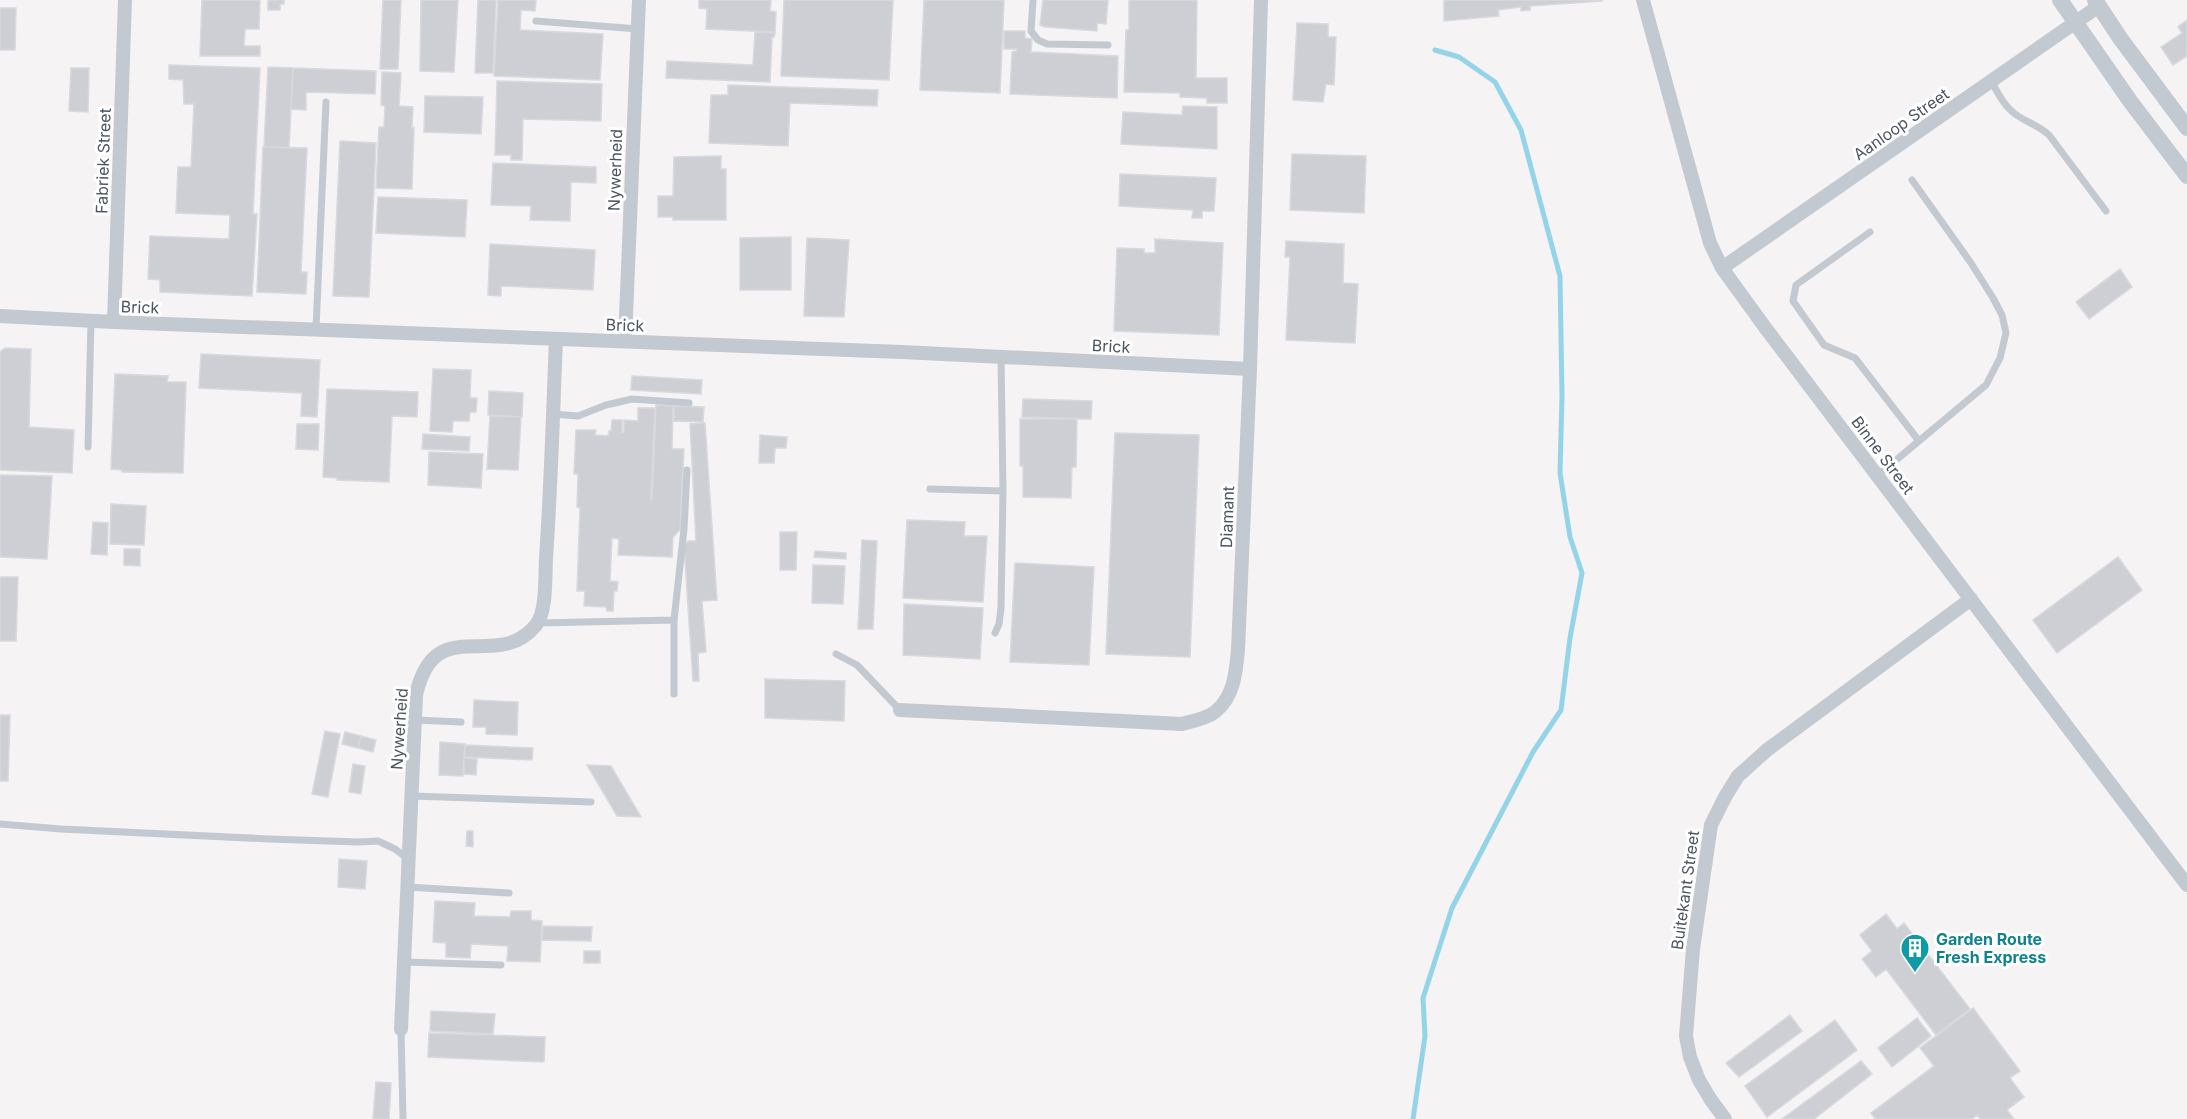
<svg xmlns="http://www.w3.org/2000/svg" width="2187" height="1119" font-family="Inter,sans-serif">
  <style>
    .lines { fill: none; stroke-linecap: round; stroke-linejoin: round }
    .stream { stroke: #94d4e9; stroke-width: 5 }
    .building { fill: #cdcfd5; stroke: #d7d9de; stroke-width: 1.5 }
    .service { stroke: #c2c9d1; stroke-width: 7 }
    .minor { stroke: #c2c9d1; stroke-width: 14 }
    .tertiary { stroke: #c2c9d1; stroke-width: 16 }
    .labels { text-anchor: middle; stroke-width: 6; stroke-linejoin: round; paint-order: stroke }
    .street-label { font-size: 16px; fill: #4b5560; stroke: #fff }
    .culture-label { font-size: 16px; font-weight: bold; fill: #0d838f; stroke: #fff; text-anchor: start }
  </style>
  <rect width="100%" height="100%" fill="#f5f3f3"/>
  <g class="lines">
    <path class="stream" d="M1413,1119L1425,1036L1423,998L1452,908L1533,752L1561,710L1570,638L1582,573L1570,537L1560,473L1562,396L1560,276L1521,130L1495,82L1459,57L1435,50"/>
  </g>
  <path class="building" d="M202,0H260L259,29H245L244,46H260V56H200Z
    M268,0H284V4H280V10H268Z
    M383,0H401L398,69H380Z
    M421,0H458L454,72L420,71Z
    M478,0H496L493,73H475Z
    M498,0H536L535,11L521,10L520,30L603,34L600,80L494,76Z
    M699,0H771L770,11L776,12L775,32L706,29L707,9L699,8Z
    M784,0H893L889,80L781,76Z
    M924,0H1004L1000,93L920,90Z
    M1043,0H1108L1106,24L1097,23V31L1045,27L1040,25Z
    M1129,0H1197L1196,78H1227V103H1207V98L1180,97V93L1124,92L1126,30H1129Z
    M1444,0H1602V1L1530,6V10L1521,11V7L1498,10L1499,16L1444,21Z
    M0,8H16L15,50H0Z
    M2187,20V56L2173,65L2161,47L2182,33L2178,27Z
    M1297,23L1328,24V37H1336L1334,85L1326,84L1323,102L1293,100Z
    M1004,31H1025V38L1032,39L1031,52L1118,56L1117,98L1010,94L1012,52L1016,51L1017,49H1004Z
    M755,32L775,33L774,37H772L770,82L666,78L667,61L753,65Z
    M169,65L260,68L253,214H257L252,296L160,292V280L148,279L150,236L229,239L230,215L176,213L178,167H191L194,104H184L183,80L169,79Z
    M268,67L293,68L289,148L264,147Z
    M71,68H89L88,112L69,111Z
    M293,68L376,71L375,94L306,92V110L291,109Z
    M382,72L401,73L399,106L413,107L412,128H414L412,189L376,188L379,127H384L385,106L381,105Z
    M497,81L602,84L601,121L523,119L522,160H511V155H495Z
    M728,85L878,90L877,106L790,103L788,146L709,143L711,95H728Z
    M425,96L483,97L481,134L424,132Z
    M1183,106L1217,107V149L1121,144L1123,112L1182,115Z
    M340,141L376,143L369,297L333,296Z
    M263,147L307,148L301,272H307L306,294L257,292Z
    M1292,154L1366,156L1364,213L1290,210Z
    M721,156V169H726V220H673V217H658V196H673L674,157Z
    M493,163L596,167V183L571,182L570,221L530,220L531,206L491,205Z
    M1120,174L1216,178L1214,211H1202V218H1192L1193,210L1119,206Z
    M378,197L467,200L465,237L376,233Z
    M791,237V290H740V238Z
    M807,238L849,240L844,317L804,316Z
    M1155,239L1223,243L1219,335L1114,331L1117,248L1144,249V253H1155Z
    M1286,241L1344,244L1343,283L1358,284L1355,343L1286,340L1290,257H1285Z
    M490,244L595,250L593,290L501,286V296L488,295Z
    M2120,269L2132,287L2089,319L2076,302Z
    M5,348L31,349L29,427L74,430L72,473L0,470V352Z
    M201,354L320,360L317,417L301,416L302,393L199,388Z
    M433,369L471,370L470,398H477L476,412H470L469,421H453L452,432L430,431Z
    M115,374L168,376L167,382H186L183,473L122,472V470L111,469Z
    M632,376L702,380L701,394L631,390Z
    M327,389L418,392L417,417L392,416L389,482L337,480V478L323,477Z
    M489,391L523,393L522,417L488,415Z
    M1023,399L1092,401L1091,419L1022,417Z
    M656,405L673,406L672,449H684L680,530L673,537L672,557L618,555L619,539L612,538L610,581L618,582L617,591H614L613,611H607L606,607L584,606L585,591H577L580,508L577,507L578,474H574L576,430H596L595,435L608,436L609,431H611L612,420H622V433L624,432V420L638,421V408H655L651,499H652Z
    M674,406L704,407L703,422L674,421Z
    M490,416L521,417L518,470L487,469Z
    M1020,419H1077L1076,467H1072L1071,498L1023,497V466H1020Z
    M705,423L717,600L702,601L706,652L698,653L699,681H693L684,547L688,541H696L690,424Z
    M297,424H319L318,450L296,449Z
    M1115,433L1199,435L1190,657L1106,654Z
    M423,434L470,437L469,451L422,449Z
    M760,435L787,437L786,448H775L774,463H759Z
    M429,452L483,454L481,488L428,485Z
    M0,475L52,476L47,559L0,557Z
    M111,504L146,506L144,545L110,544Z
    M907,520L965,522L964,536H987L983,602L903,598Z
    M93,522L108,523L107,555L91,554Z
    M780,532H797L796,570H780Z
    M862,540L877,541L873,629H858Z
    M124,549H140V566L124,565Z
    M815,551L846,553V559L814,557Z
    M2118,557L2142,590L2057,653L2033,620Z
    M1015,563L1094,567L1089,665L1010,662Z
    M813,565L845,566L843,604L812,603Z
    M0,577H18L16,641H0Z
    M904,604L983,608L980,659L903,655Z
    M765,679L845,681L844,721L765,718Z
    M474,700L518,702L517,735L486,734V727H473Z
    M0,715H10L8,781H0Z
    M325,731L340,734L328,797L312,794Z
    M345,732L361,736L358,748L342,744Z
    M361,736L376,740L373,752L358,748Z
    M440,742L465,744L463,776L439,775Z
    M465,745L533,748L532,760L464,757Z
    M464,758L477,759L476,775L464,774Z
    M353,764L365,766L361,794L349,792Z
    M587,765L611,766L641,817L617,816Z
    M467,831H473V847L466,846Z
    M339,859L367,861L365,889L338,887Z
    M435,901L475,903L474,916L510,917L511,911H531V920L542,921L540,962L507,961L508,946L471,944L470,958L446,957V943L433,942Z
    M1886,914L1897,929L1904,923L1970,1009L1936,1035L1886,969L1876,977L1862,959L1872,951L1860,935Z
    M543,926L592,927L591,941L542,940Z
    M584,951H600V963H584Z
    M1973,1008L2020,1071L2010,1078L2024,1097L2007,1110L2014,1119H1980L1977,1115L1972,1119H1875L1871,1113L1934,1066L1920,1048Z
    M431,1011L495,1014L493,1034L430,1031Z
    M1790,1015L1802,1031L1739,1077L1726,1063Z
    M1917,1018L1931,1036L1892,1067L1878,1048Z
    M1835,1020L1857,1050L1767,1117L1745,1086Z
    M429,1033L545,1037L544,1062L428,1057Z
    M1861,1061L1872,1074L1814,1119H1782Z
    M376,1082L391,1083L389,1119H373Z"/>
  <g class="lines">
    <path class="service" d="M1033,0L1031,31L1038,40L1047,44L1108,45
      M536,21L638,29
      M1991,81C1998,93 2004,106 2015,114C2026,122 2038,125 2049,135L2106,211
      M1870,232L1796,285L1793,301L1824,345L1855,358L1919,441
      M316,329L326,102
      M553,414L578,416L606,405L632,399L689,403
      M88,447L91,321
      M1877,476L1986,385L2000,358L2006,333L2002,315L1993,298L1971,263L1912,180
      M930,489L1003,491
      M538,623L674,620
      M995,633L999,624L1001,608L1003,491L1001,356
      M836,654L857,665L900,710
      M674,694V620L684,529L687,470
      M415,720L461,722
      M411,796L591,802
      M0,824L61,829L269,839L358,842L378,841L395,849L408,859
      M407,887L509,893
      M404,962L501,965
      M401,1029L403,1119"/>
    <path class="minor" d="M1643,0L1710,243L1722,268L1764,326L2187,885
      M1722,268L2099,6
      M0,316L114,322L902,352L1250,369
      M114,322L125,0
      M625,341L639,0
      M900,710L1182,724C1192,721 1206,719 1215,712C1234,697 1236,672 1238,650L1250,369L1261,0
      M401,1029L416,695C435,610 496,674 536,625C547,612 545,575 546,558C551,485 553,412 556,339
      M1725,1119L1711,1100L1699,1080L1690,1057L1686,1036L1693,949L1711,825L1725,797L1738,776L1767,750L1971,599"/>
    <path class="tertiary" d="M2060,0L2130,101L2187,176
      M2095,0L2120,38L2187,128"/>
  </g>
  <defs>
    <g id="building-pin" transform="scale(1.5)"><path d="M0 17L-7.5 6A9.5 9.5 0 1 1 7.5 6Z" fill="#0f9aa8" stroke="#fff"/><path d="M-4-6H4V6H1V3H-1V6H-4ZM-2.5-4.3h1.7v1.8h-1.7ZM.8-4.3h1.7v1.8H.8ZM-2.5-1h1.7V.8h-1.7ZM.8-1h1.7V.8H.8Z" fill="#fff"/></g>
  </defs>
  <g fill-rule="evenodd">
    <use href="#building-pin" x="1915" y="948"/>
  </g>
  <g class="labels">
    <g class="street-label">
      <text transform="translate(1901 124) rotate(-35)" y="6">Aanloop Street</text>
      <text transform="translate(103 161) rotate(-88)" y="6">Fabriek Street</text>
      <text transform="translate(615 170) rotate(-88)" y="6">Nywerheid</text>
      <text transform="translate(140 307) rotate(2)" y="6">Brick</text>
      <text transform="translate(625 325) rotate(2)" y="6">Brick</text>
      <text transform="translate(1111 346) rotate(3)" y="6">Brick</text>
      <text transform="translate(1883 455) rotate(53)" y="6">Binne Street</text>
      <text transform="translate(1227 517) rotate(-88)" y="6">Diamant</text>
      <text transform="translate(399 729) rotate(-86)" y="6">Nywerheid</text>
      <text transform="translate(1685 890) rotate(-82)" y="6">Buitekant Street</text>
    </g>
    <g class="culture-label">
      <text x="1936" y="945">Garden Route<tspan x="1936" dy="18">Fresh Express</tspan></text>
    </g>
  </g>
</svg>
